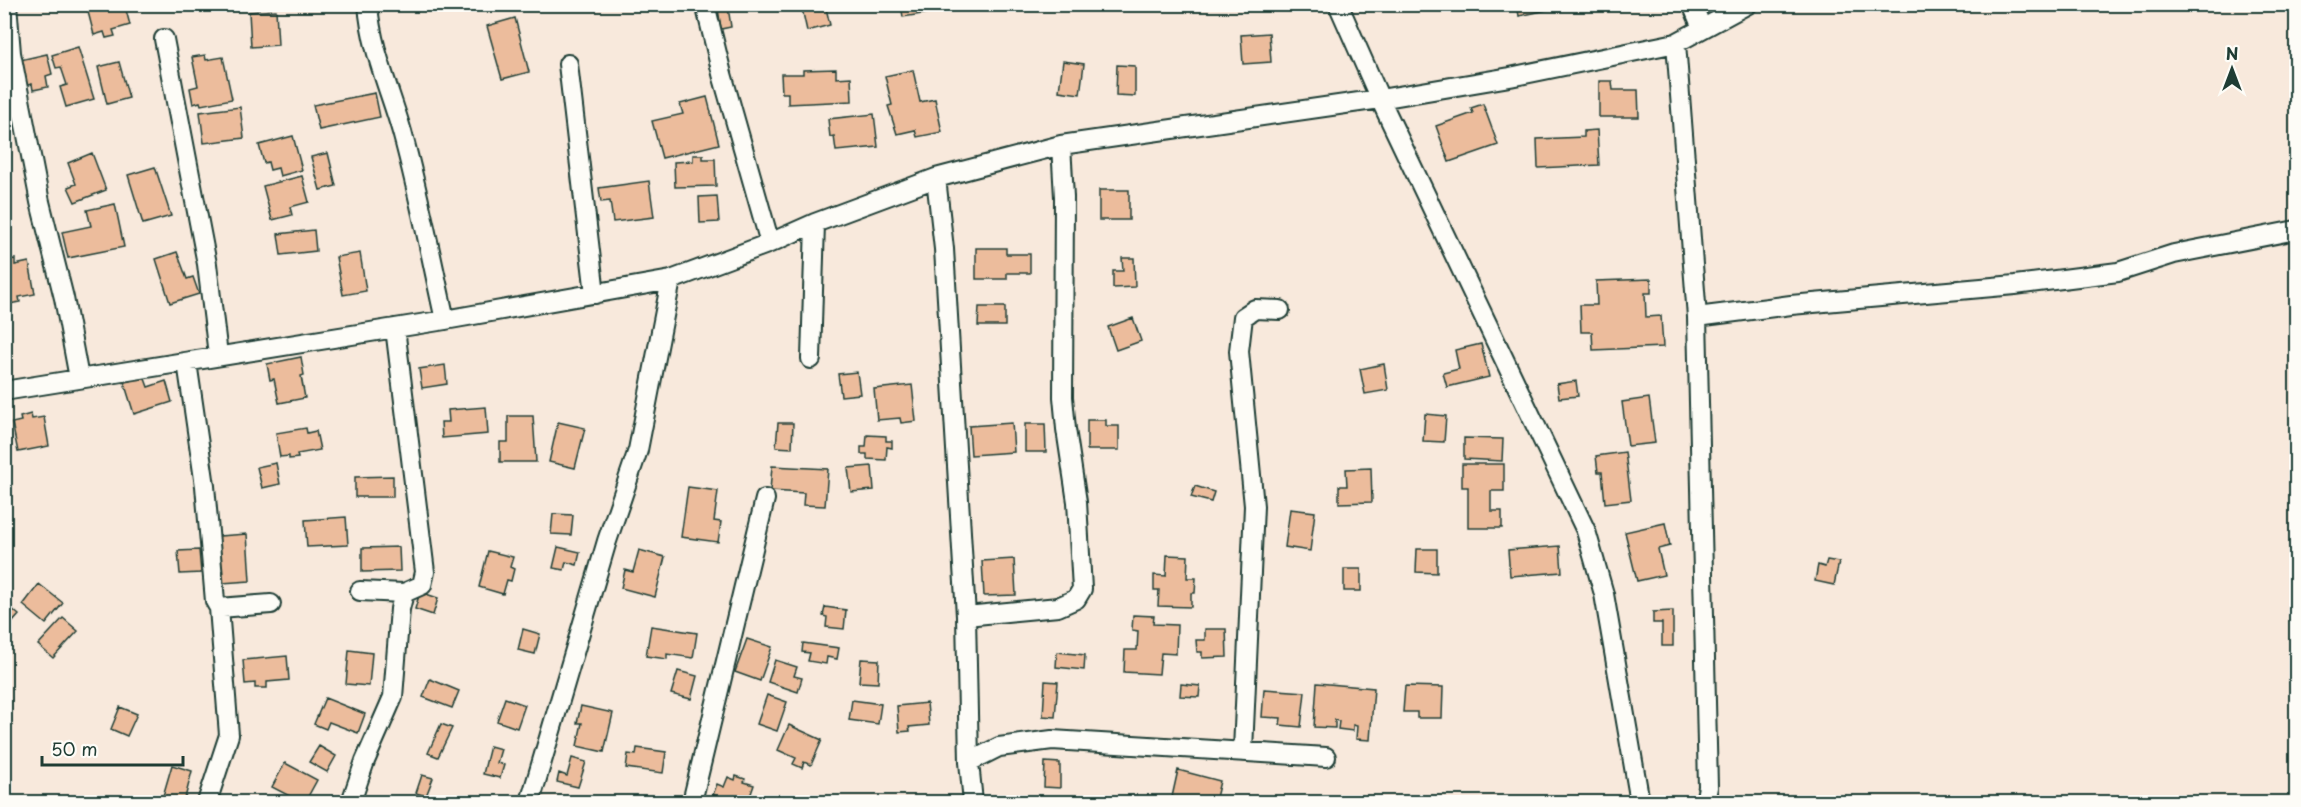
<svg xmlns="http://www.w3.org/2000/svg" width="2301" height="807" font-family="'Playpen Sans',sans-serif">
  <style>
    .building { fill: #ecbc9c; stroke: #1f3d34; stroke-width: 1.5 }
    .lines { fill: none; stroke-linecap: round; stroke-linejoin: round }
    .minor-casing { stroke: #1f3d34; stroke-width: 22 }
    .minor { stroke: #fdfcf7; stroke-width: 18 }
  </style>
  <rect width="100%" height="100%" fill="#f8e9dc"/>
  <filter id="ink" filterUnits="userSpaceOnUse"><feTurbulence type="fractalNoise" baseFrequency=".0167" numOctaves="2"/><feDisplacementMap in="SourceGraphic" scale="12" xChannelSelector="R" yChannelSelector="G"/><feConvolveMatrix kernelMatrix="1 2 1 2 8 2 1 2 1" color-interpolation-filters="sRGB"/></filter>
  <g filter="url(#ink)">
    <path class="building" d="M86,4H130L131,8L126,10L130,25L113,30L115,36L106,38L104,32L94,35Z
      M801,4H825L830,25L807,31Z
      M901,4H927L928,13L903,17Z
      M1517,4H1551L1552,9L1519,16Z
      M728,7L731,27L721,29L718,8Z
      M276,10L278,45L251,47L249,12Z
      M515,18L529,72L502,79L487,26Z
      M1269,33L1271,62L1243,64L1241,35Z
      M78,47L94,99L66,107L60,87L67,85L61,67L56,68L52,55Z
      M47,54L52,74L46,76L48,87L33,90L32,84L20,87V60Z
      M205,55L206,60L223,57L232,99L201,105L200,102L193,104L190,88L198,86L192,57Z
      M1063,61L1084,64L1080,94L1059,91Z
      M119,62L129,98L107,104L98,67Z
      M1117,65L1135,66V96L1116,95Z
      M836,69V78L851,77L852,101L788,104V93H782L781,74H803V70Z
      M913,70L920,102L935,99L942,132L917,137L915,130L897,134L888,106L892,105L885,76Z
      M1599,81H1612L1613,90H1638L1639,117H1599Z
      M375,93L380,117L319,130L313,105Z
      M707,97L719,144L662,158L652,121L683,114L680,104Z
      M1483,104L1498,145L1449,162L1436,126L1473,113L1471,108Z
      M240,107L244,138L204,143L200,112Z
      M874,114L878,147L836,151L834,136L830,137L828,119Z
      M1597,130L1599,165L1538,168L1537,139L1584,137V131Z
      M293,136L302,170L280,176L278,168L270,170L268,162L264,163L259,145Z
      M92,153L106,190L75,202L68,187L76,184L68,163Z
      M328,153L336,186L320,190L311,157Z
      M693,155H703V159H715L716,186L675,187L674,162L693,161Z
      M155,167L171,216L143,224L128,175Z
      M302,176L309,202L290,207L292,215L272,220L263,186Z
      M649,181L654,217L613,222L610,201L601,202L599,188Z
      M1099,190H1129V220H1099Z
      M717,196L719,222L700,223L699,197Z
      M115,204L124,247L68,258L62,232L91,226L87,210Z
      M314,230L316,251L281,255L278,234Z
      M976,248H1006V254H1030V273H1007V279H976Z
      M177,252L187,279L193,277L199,294L170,303L156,259Z
      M360,253L366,291L343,295L336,257Z
      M1122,258H1134L1135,287L1113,288V271H1123Z
      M15,259V265L29,262L35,294L19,297L20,302L4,305V261Z
      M1651,279V293H1645L1646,317L1661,316L1663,347L1593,350L1592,332H1581L1580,305H1597L1596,281Z
      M979,307H1005V326H978Z
      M1133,318L1141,341L1116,350L1108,327Z
      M1481,344L1489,377L1447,387L1443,373L1459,369L1455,350Z
      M301,357L304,375L301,376L305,398L279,403L274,379L270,380L267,364Z
      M1384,364L1388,390L1365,394L1360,369Z
      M445,365L447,384L422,388L419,369Z
      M857,372L860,394L841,396L838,374Z
      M144,376L148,387L166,381L172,402L134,414L124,382Z
      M1576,381L1578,396L1559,398L1557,384Z
      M912,385L916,421L901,423L900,418L877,420L874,389Z
      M1649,398L1655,443L1628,446L1622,402Z
      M486,407L488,434L442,438L441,422H449L448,410Z
      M31,414L32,419L44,417L49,446L18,452L12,423L21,421L20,417Z
      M1425,414L1446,416L1444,442L1423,441Z
      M508,416H533L536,462H500V442H508Z
      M1087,420H1106V426H1119V450H1087Z
      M558,422L585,428L575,468L549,462Z
      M778,423H793L792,448L776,447Z
      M1012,423L1014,452L971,455L969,426Z
      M1025,424H1045L1046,452H1025Z
      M306,428L307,433L316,431L320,450L297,454L298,458L289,459V456L280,457L276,433Z
      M867,435L886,436V441H892V448L887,447L886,460L867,459V454H861V447H866Z
      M1464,438L1503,439L1502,461L1464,459Z
      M1625,452L1631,500L1605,503L1602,472H1598L1596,456Z
      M276,463L280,484L262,488L257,467Z
      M1462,464H1504V491H1491V511H1502V528H1468V487H1462Z
      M772,466L828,469L825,506L803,505L804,493L770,491Z
      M872,466L874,490L851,492L848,468Z
      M1371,468L1372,502L1339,503V486H1347L1346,469Z
      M393,476V497H355V477Z
      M1195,486L1214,492L1211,502L1191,497Z
      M688,487L718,491L714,521L721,522L718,542L681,537Z
      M1290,509L1315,512L1310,551L1285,547Z
      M553,514L573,515L571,535L551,534Z
      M346,517L348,545L307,547L305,520Z
      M1665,523L1670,546L1658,549L1664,575L1637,581L1625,532Z
      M247,534L250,581L222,583L219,536Z
      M1560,546L1562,572L1510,576L1508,550Z
      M399,547L400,571L362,572V548Z
      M558,547L580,552L577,565L566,562L564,570L553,568Z
      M1417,549H1437V573L1416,572Z
      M199,550L201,573L180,574L178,551Z
      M639,550L665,557L655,597L621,588L625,570L633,572Z
      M488,551L513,557L510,567L514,569L511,581L507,580L503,594L479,587Z
      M1167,555L1188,556L1187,578H1196L1195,593H1191V607L1158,606L1159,590H1154V575L1166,576Z
      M1014,559L1016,595L984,596L982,561Z
      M1827,560L1839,562L1834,585L1815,581L1818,565L1825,567Z
      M1344,569H1361V591H1344Z
      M39,584L63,603L46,624L23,605Z
      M420,592L438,598L433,615L415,609Z
      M4,602L19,615L4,632Z
      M825,607L846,610L844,629L826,627L827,617L823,616Z
      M1673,611V646H1662V623H1653V612Z
      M1133,615L1154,616L1153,624L1177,625L1176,654L1161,653L1159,674L1124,672L1125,650H1137L1138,631L1132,630Z
      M63,618L78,631L53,658L38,645Z
      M651,626L697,633L693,658L667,654V659L646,656Z
      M523,629L540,634L535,654L518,650Z
      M1205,629H1226L1227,657L1202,658V652H1197L1196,640H1205Z
      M747,639L772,647L760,681L735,672Z
      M803,643L839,648L837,659L827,657L826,664L808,661L810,653L802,652Z
      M349,650L372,653L369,686L346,684Z
      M1057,652L1085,655L1084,670L1056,667Z
      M287,656L289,680L267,682V688H255V683L245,684L243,660Z
      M861,659L879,660L878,683L859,682Z
      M775,660L797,667L794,676L802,678L798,692L768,682Z
      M678,671L697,676L691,699L671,694Z
      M430,679L459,691L452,708L423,697Z
      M1045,681L1058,682L1055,717L1043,716Z
      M1317,683L1374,688L1370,740L1356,739L1357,726L1353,725V731L1338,729L1339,721L1335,720V728L1314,727Z
      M1181,684L1200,686L1199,697L1180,696Z
      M1405,686L1443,687L1442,718H1417V712H1403Z
      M1264,689L1305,692L1301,727L1280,725L1281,718L1262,717Z
      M767,695L787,702L777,731L757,724Z
      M325,698L365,714L358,733L329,722L326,729L314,724Z
      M505,698L525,705L517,728L497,721Z
      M852,700L881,704L878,724L849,720Z
      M927,703L929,725L909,727L910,731L899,732L897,706Z
      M581,706L613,713L604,752L577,746L582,723H577Z
      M120,707L137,714L127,736L111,729Z
      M441,724L452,728L438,757L428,753Z
      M789,725L822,740L811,765L804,762L802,768L793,764L796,758L778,750Z
      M319,746L336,756L327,772L309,762Z
      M490,746L501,749L497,763L504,765L500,778L483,774Z
      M637,748L666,752L663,773L626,768L628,754L636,755Z
      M572,758L586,762L578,787L557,782L559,773L567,776Z
      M1045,762L1060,763V788L1044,787Z
      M285,763L317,780L305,802H301L272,787Z
      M172,765L192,771L184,802L163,796Z
      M1178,770L1220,781L1215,802H1195L1172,797Z
      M422,775L433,778L426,796L416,793Z
      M736,776L745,779L744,782L754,785L748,802H737L713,795L717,784L724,787L728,777L735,780Z
      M822,796L844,800L843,802H821Z"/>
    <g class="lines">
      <g class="minor-casing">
        <path id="minor" d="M7,4L11,53L40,202L64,298L79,378
          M368,4C371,49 390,90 402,132C419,194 431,257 445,320
          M705,4L722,74L770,243
          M1338,4L1380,99L1586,531L1604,594L1640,802
          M1692,4L1702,28
          M164,39L207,264L218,355
          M568,64L595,294
          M936,178L944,249L966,616L969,762L973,802
          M1697,317L1791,305L2015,285L2118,272L2174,254L2296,230
          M811,359L815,223
          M187,362L205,486L215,601L219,608L271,604
          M4,391L445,320L671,280L770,243L815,223L936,178L1061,145L1380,99L1510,77L1676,43
          M360,591L404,593
          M966,616L1058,607L1076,599L1082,589L1077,502L1066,429L1063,397L1064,197L1061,145
          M1243,750L1254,506L1239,351L1243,317L1255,309L1280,310
          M969,762L999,747L1052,740L1326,757
          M207,802L229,735L219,608
          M351,802L365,761L393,697L400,609L404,593L422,585L425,572L395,328
          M530,802L607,541L638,450L671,280
          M692,802L765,499
          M1705,802L1708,787L1697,317L1676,43L1748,4"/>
      </g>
      <use href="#minor" class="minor"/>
    </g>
  </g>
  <rect width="2301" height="807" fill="none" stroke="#fdfcf7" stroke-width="24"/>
  <rect x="12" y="12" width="2277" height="783" fill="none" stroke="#1f3d34" stroke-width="2" filter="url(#ink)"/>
  <g transform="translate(2232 69)" stroke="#fdfcf7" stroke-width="4.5" paint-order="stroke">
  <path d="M0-4.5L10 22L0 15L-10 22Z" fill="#1f3d34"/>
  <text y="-9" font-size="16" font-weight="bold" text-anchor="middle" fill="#1f3d34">N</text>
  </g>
  <path d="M42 756v9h141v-9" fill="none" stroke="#1f3d34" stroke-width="3"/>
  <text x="51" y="756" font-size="18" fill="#1f3d34" stroke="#fdfcf7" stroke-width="4.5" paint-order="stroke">50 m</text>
</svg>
